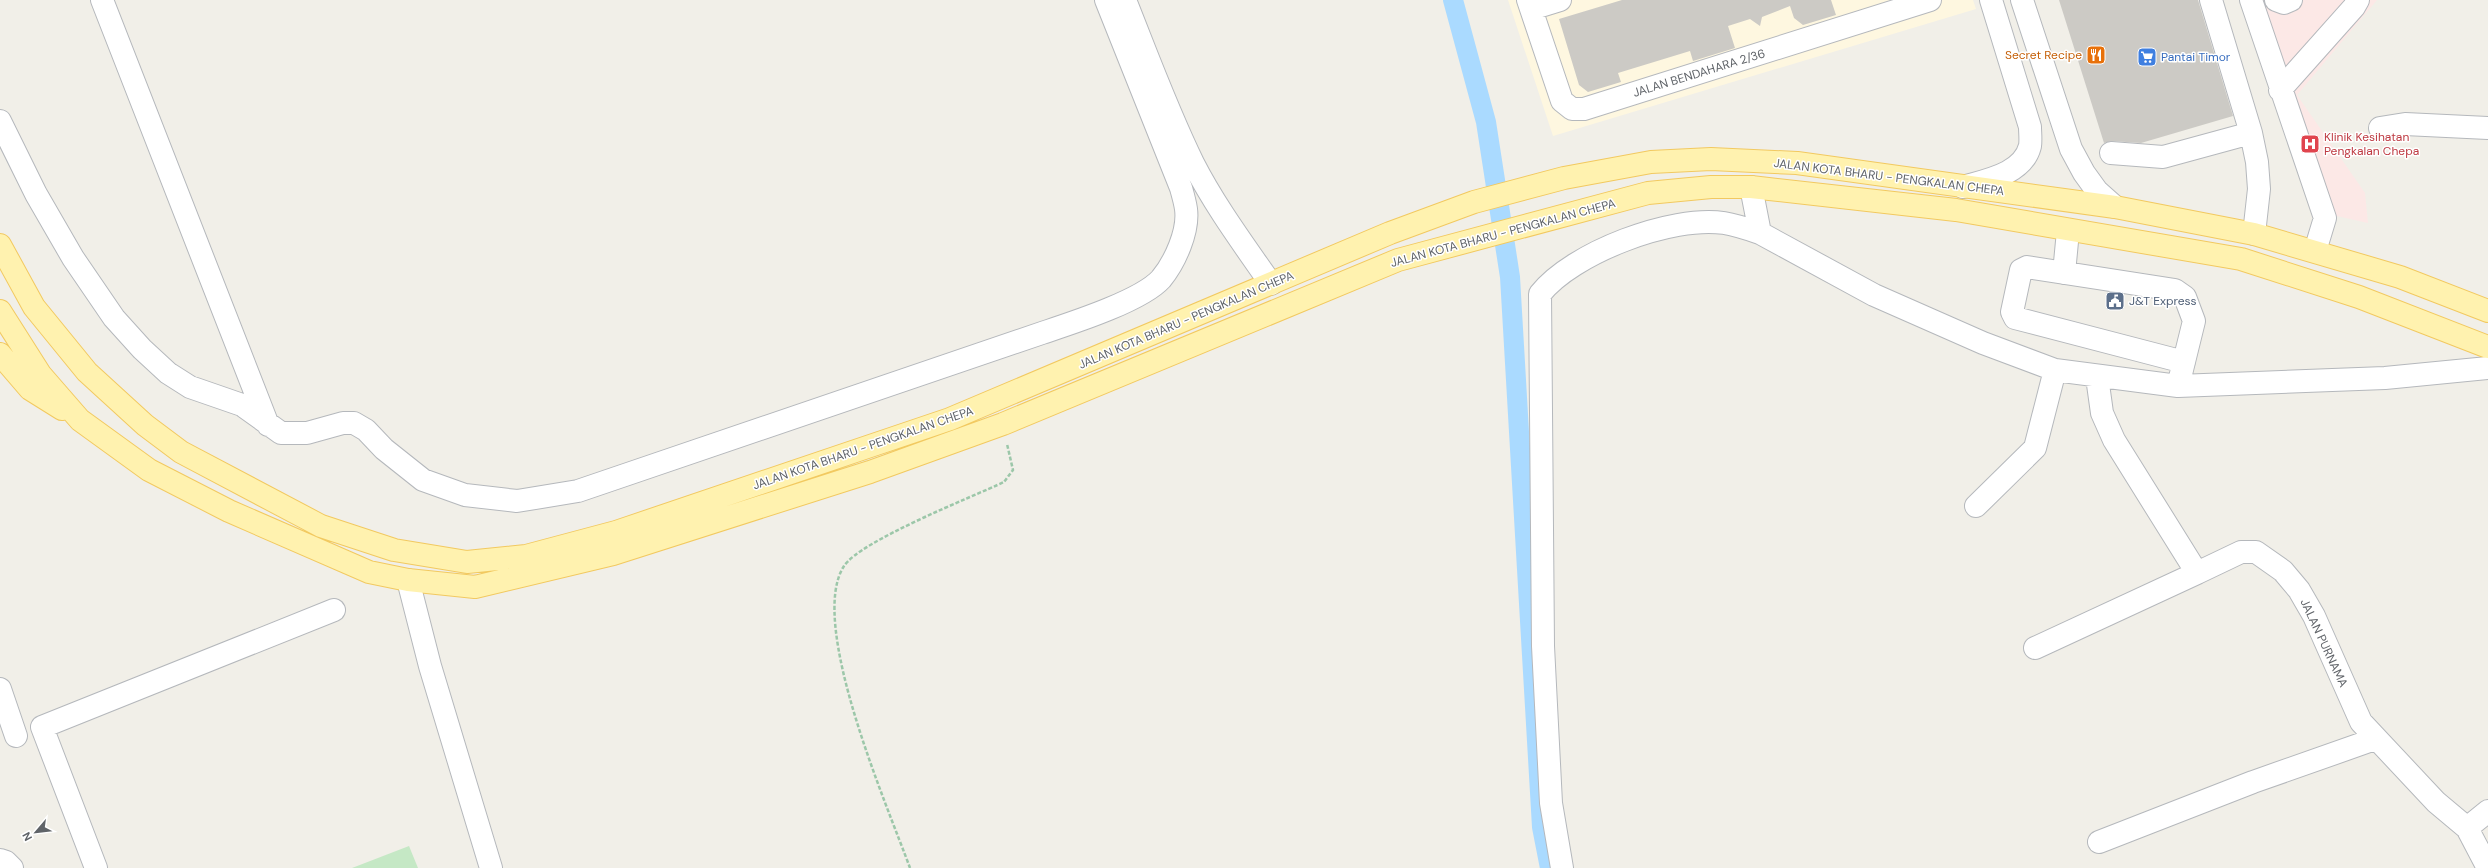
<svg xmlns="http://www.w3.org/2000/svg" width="2488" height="868" font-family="'DM Sans',sans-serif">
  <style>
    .commercial { fill: #fef7e0 }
    .medical { fill: #fce8e6 }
    .green { fill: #c5e8c5 }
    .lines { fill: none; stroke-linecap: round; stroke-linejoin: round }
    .canal { stroke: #aadaff; stroke-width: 20 }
    .building { fill: #cccac5 }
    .minor-casing { stroke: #b5b8bc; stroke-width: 24 }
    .major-casing { stroke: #f2c960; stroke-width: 24 }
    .path { stroke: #9cc7a9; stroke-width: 2.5; stroke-dasharray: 4 2; stroke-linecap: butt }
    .minor { stroke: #fff; stroke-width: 22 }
    .major { stroke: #fff2af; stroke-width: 22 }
    .labels { text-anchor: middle; stroke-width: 3; stroke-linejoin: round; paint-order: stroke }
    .food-label { font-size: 12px; fill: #c56008; stroke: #fff; text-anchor: end }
    .shop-label { font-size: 12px; fill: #366cbe; stroke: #fff; text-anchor: start }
    .street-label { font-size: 12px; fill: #5f6368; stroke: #fff }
    .health-label { font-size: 12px; fill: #be3a42; stroke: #fff; text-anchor: start }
    .service-label { font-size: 12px; fill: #4e5e75; stroke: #fff; text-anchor: start }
  </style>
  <rect width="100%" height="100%" fill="#f1efe8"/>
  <path class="commercial" d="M1508,0H1973L1976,9L1553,136Z"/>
  <path class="medical" d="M2244,0H2377L2297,95L2365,193L2368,223L2310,210Z"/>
  <path class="green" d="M409,846L418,868H352Z"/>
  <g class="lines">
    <path class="canal" d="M1453,0L1486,122L1510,277L1542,827L1550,868"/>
  </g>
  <path class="building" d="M1622,0H1831L1836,15L1803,25L1794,18L1790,6L1762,17L1760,26L1750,19L1728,26L1735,48L1693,61L1690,51L1618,73L1621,82L1588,92L1579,85L1559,19Z
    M2059,0H2198L2233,116L2141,143L2112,141L2104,143Z"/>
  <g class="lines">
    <g class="minor-casing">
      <path id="minor" d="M102,0L268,425
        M1125,0C1147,55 1167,110 1193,163C1215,206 1244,245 1271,284
        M1528,0L1562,101L1572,109H1584L1930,0
        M2022,0L2071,149L2084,173L2097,191L2115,207
        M2211,0L2251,133L2257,162L2259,189L2254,234
        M2251,0L2325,218L2315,251
        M2276,0L2284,3L2291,0
        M1531,9L1560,0
        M2280,90L2354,7L2358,0
        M0,121L36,194L73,258L114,318L142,349L168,373L190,387L242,405L281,433H307L343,423H354L366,430L384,449L423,480L465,495L517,501L578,491L1042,333C1072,323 1141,301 1161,279C1175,262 1189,231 1186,209C1185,202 1183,195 1181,188L1106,0
        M2380,128L2405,124L2488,128
        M2111,153L2163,157L2251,133
        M1751,187L1760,233L1874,295L1983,343L2055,370L2178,386L2385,378L2488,368
        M1963,187C1987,180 2023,174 2030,146C2031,140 2030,132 2030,127L1991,0
        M2064,273L2068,231
        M2097,377L2102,413L2114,440L2197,573L2241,552H2256L2283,571L2299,590L2314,616L2361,722L2436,802L2467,828L2488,868
        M2178,386L2194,321L2185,297L2175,290L2027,267L2021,270L2012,312L2015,318L2184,362
        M1976,506L2035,448L2055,370
        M408,580L430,666L491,868
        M2035,648L2197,573
        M0,689L16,736
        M2467,828L2488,811
        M2099,842L2253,782L2375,739
        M0,860L6,862L12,868
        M96,868L42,727L334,610
        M1562,868L1551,803L1543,646L1540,294C1572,253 1672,215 1724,223C1736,225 1748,229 1760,233"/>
    </g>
    <g class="major-casing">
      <path id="major" d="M0,245L34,307L87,372L145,425L181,452L321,526L394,550L467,562L526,556L616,532L950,419L1390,233L1474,202L1564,178L1651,162L1711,159L1797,163L2115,207L2254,234L2400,277L2488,311
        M0,311L40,374L80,420L149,470L229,511L369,572L408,580L475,587L613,554L870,472L1003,424L1398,260L1648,193L1711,187H1751L1956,210L2241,259L2359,297L2488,347
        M0,354L30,389L62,409"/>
    </g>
    <path class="path" d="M910,868C888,807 807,623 844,566C860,541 972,497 1004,482L1013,470L1007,444"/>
    <use href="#minor" class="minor"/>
    <use href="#major" class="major"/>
  </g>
  <defs>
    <g id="restaurant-square" transform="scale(1)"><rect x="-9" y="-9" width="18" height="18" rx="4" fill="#e8710a" stroke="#fff"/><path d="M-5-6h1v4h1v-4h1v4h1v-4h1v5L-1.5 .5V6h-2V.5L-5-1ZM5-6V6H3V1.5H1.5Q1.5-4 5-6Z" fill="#fff"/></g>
    <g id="supermarket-square" transform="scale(1)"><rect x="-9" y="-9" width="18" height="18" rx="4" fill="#3f7fe0" stroke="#fff"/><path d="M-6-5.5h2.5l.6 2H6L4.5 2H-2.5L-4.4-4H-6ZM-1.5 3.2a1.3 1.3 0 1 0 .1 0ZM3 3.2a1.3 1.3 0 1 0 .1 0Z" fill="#fff"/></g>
    <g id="hospital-square" transform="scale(1)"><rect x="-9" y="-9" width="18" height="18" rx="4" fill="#e0444e" stroke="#fff"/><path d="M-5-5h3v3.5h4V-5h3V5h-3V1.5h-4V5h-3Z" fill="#fff"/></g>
    <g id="civic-square" transform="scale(1)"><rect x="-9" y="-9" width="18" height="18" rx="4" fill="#5c6f8a" stroke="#fff"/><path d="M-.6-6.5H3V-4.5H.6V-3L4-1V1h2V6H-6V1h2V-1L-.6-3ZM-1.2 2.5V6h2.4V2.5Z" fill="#fff"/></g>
  </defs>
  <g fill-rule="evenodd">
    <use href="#restaurant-square" x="2096" y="55"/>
    <use href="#supermarket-square" x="2147" y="57"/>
    <use href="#hospital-square" x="2310" y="144"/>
    <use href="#civic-square" x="2115" y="301"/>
  </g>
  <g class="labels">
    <g class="food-label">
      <text x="2082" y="59">Secret Recipe</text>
    </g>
    <g class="shop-label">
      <text x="2161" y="61">Pantai Timor</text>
    </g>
    <g class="street-label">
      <text transform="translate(1699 73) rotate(-17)" y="4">JALAN BENDAHARA 2/36</text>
      <text transform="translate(1889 177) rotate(7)" y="4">JALAN KOTA BHARU - PENGKALAN CHEPA</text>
      <text transform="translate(1503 233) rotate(-15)" y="4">JALAN KOTA BHARU - PENGKALAN CHEPA</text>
      <text transform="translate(1186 320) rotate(-23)" y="4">JALAN KOTA BHARU - PENGKALAN CHEPA</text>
      <text transform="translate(863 448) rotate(-19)" y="4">JALAN KOTA BHARU - PENGKALAN CHEPA</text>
      <text transform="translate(2324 643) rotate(65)" y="4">JALAN PURNAMA</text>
    </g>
    <g class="health-label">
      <text x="2324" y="141">Klinik Kesihatan<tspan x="2324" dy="14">Pengkalan Chepa</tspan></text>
    </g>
    <g class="service-label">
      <text x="2129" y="305">J&amp;T Express</text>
    </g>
  </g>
  <g transform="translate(36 832) rotate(242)" stroke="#ffffff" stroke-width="3" paint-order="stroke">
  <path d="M0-3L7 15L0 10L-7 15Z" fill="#5f6368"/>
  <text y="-6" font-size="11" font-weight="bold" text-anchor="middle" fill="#5f6368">N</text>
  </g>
</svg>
